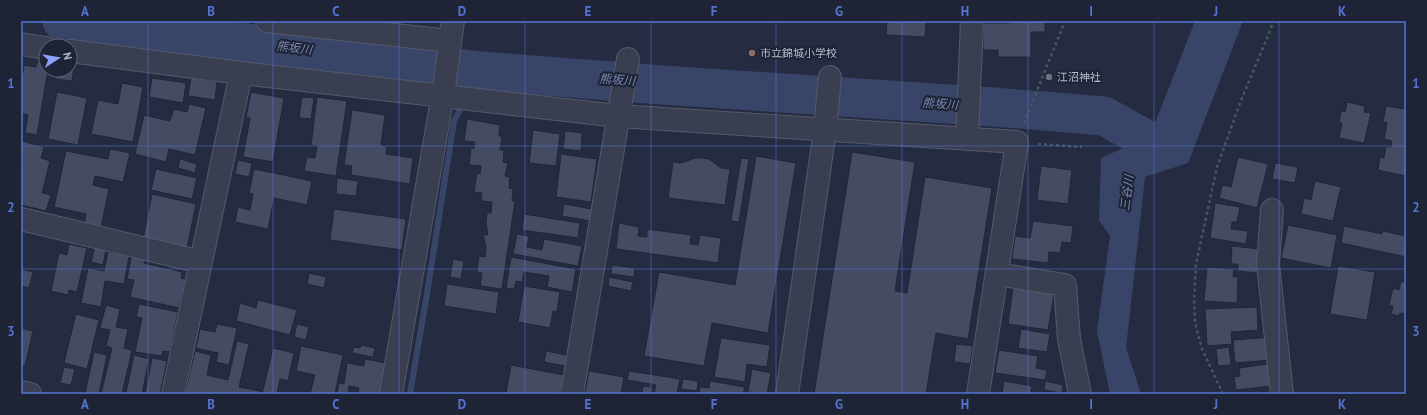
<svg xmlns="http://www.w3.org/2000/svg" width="1427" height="415" font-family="'PT Sans','Noto Sans JP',sans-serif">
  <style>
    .water { fill: #394469 }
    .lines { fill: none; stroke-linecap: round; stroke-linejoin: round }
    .stream { stroke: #394469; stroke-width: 6 }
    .river { stroke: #394469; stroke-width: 39 }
    .building { fill: #444b63; stroke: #202638 }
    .minor-casing { stroke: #545a6b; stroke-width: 24 }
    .path { stroke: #45575f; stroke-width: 2.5; stroke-dasharray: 3 3; stroke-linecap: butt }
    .minor { stroke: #393f51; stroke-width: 22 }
    .grid { fill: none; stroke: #5374d3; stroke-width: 1; stroke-opacity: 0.55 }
    .education-dot { fill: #8d6e63; stroke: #1e2436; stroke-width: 1.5 }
    .worship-dot { fill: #6b7280; stroke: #1e2436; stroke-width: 1.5 }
    .labels { text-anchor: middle; stroke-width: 4; stroke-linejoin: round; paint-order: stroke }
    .poi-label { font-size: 11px; fill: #b6bacb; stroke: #1e2436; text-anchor: start }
    .water-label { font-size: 12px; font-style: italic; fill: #7d8bb3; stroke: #1e2436 }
    .neatline { fill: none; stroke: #5374d3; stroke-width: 1.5 }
    .grid-label { font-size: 13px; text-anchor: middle; font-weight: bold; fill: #5374d3 }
  </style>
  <rect width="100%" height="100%" fill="#252c41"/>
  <path class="water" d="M1195,21H1243L1188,163L1145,177L1126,348L1141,394H1110L1097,331L1110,236L1099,220L1101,158L1150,136Z"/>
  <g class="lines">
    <path class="stream" d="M410,394L427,294L454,121L481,71"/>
    <path class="river" d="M62,21L481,71L662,85L994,107L1104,116L1165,150"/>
  </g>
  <path class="building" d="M887,21H926L925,37L886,35Z
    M1009,21H1045V32H1031V57H998V50H983V23H1009Z
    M37,62L46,64V70H48L37,135L25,133L28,115L21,113V73H23L24,65L36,67Z
    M70,65L74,66L72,81L55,79L56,70H70Z
    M152,78L186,83L183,103L149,97Z
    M191,78L217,82L215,100L188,96Z
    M122,83L143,87L133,142L91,134L98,100L118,104Z
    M57,92L87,98L78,145L48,139Z
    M251,92L284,98L273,162L243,157L250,118L246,117Z
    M302,97L314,98L311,119L299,118Z
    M317,97L347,101L336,176L304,171L307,157L315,158L317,146L311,145Z
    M1347,102L1365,106L1364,112L1371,113L1364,143L1339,138L1342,123H1339L1341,111L1345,112Z
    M189,104L206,108L195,155L169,149L166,162L135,154L144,115L170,121L174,109L187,112Z
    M1386,106L1406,109V176L1378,170L1380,157L1384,158L1386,146L1391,147L1392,141L1384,139L1387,123L1383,122Z
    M352,110L385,115L381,145L387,147L386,154L413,158L410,184L351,175L352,166L344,165Z
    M467,119L500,125L499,136H502L500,150H504L503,162L508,163L505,176L510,177L509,188L513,189L512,201H515L502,289L480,286L482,273L477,272L479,256L485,257L486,248L483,234L488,235L486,223L487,213H491L492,202L481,201L482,193L474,192L477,173L480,174L481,166L469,165L471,148H474L475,142L464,141Z
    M533,130L560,134L556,166L529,163Z
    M565,131L582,133L581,151L563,149Z
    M22,141L44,147L41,158L50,161L42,193L51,195L46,211L21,205Z
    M110,149L130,153L123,182L95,176L93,185L109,189L101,227L84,224L86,214L54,207L66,151L108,159Z
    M852,152L915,162L895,291L907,293L925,177L992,188L968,339L936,333L926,394H814Z
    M561,154L597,159L591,202L556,197Z
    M756,156L796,163L768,333L712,323L704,366L644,356L659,272L735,285Z
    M1238,157L1268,164L1257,208L1219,198L1222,185L1231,187Z
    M695,158H702L709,159L721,168L730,169L725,205L668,198L673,162L681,163Z
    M741,158L749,159L739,222L731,221Z
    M180,159L197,164L195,173L178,168Z
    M238,160L252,163L249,177L235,174Z
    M1275,163L1298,167L1295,183L1272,179Z
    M1041,166L1072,170L1068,204L1037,200Z
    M156,169L197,178L192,199L151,190Z
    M254,169L312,181L307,205L274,198L268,229L235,222L238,207L250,210L253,194L249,193Z
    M337,178L358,181L356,196L336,194Z
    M1315,181L1341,187L1333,221L1301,214L1304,198L1311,200Z
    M152,194L196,204L187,248L143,239Z
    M1215,203L1240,207L1237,222H1232L1231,229L1248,231L1246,244L1210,238Z
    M564,204L592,209L590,221L562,216Z
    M334,209L406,219L402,250L330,240Z
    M524,214L580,223L578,238L522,230Z
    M1033,221L1073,226L1071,243L1062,242L1060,253L1049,252L1048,263L1012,259L1015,236L1030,238Z
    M619,223L639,227L638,236L647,237V229L691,235L690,244L698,245L700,235L721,238L718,263L616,249Z
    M1288,225L1337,235L1331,268L1281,258Z
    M1344,226L1382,234L1383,231L1406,236V257L1341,243Z
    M517,234L529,236L527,247L542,250L544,239L582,246L578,266L513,254Z
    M69,244L87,248L77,292L69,290L68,295L51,291L59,253L67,255Z
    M95,246L106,249L103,265L91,262Z
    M1232,246L1259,249L1257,273L1238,271V264H1231Z
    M108,252L129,256L124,284L105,281L101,307L81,303L88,268L104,271Z
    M132,254L145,257L144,263L182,272L181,278L186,279L179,308L130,297L134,280L127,279Z
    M511,257L576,269L572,292L547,287L549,276L524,272L522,282L516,281L514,289L506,288Z
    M453,259L464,261L461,279L450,277Z
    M612,265L635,268L634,277L611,274Z
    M1338,266L1375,272L1367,320L1330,314Z
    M1207,267L1234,269L1233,277H1238L1237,303L1204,301Z
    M21,269L33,272L29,288L21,286Z
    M309,273L326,277L324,288L307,284Z
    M609,277L633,282L631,291L608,286Z
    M1401,281L1406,283V314L1400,313L1399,316L1391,314L1393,306L1389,305L1393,288L1399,290Z
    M447,284L499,292L496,314L444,306Z
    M524,286L560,292L557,312L553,311L550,328L518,322Z
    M1013,288L1054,294L1048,330L1008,324Z
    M258,300L297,310L290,335L236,321L240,303L256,308Z
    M139,304L178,312L170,352L163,351L162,356L135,352L142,318L136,317Z
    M106,305L120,309L116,327L128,329L124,348L132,350L122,394H101L112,348L106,346L110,330L100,328Z
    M1257,307L1258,330L1231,332L1232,344L1207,346L1205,309Z
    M76,314L99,320L87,369L64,363Z
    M217,324L237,328L229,365L216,362L218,353L196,348L200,329L215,332Z
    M297,324L309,327L306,340L294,337Z
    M21,328L33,331L25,366L21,365Z
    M1021,329L1050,334L1047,352L1018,348Z
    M1271,337L1273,360L1235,363L1233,340Z
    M721,338L770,345L767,367L747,364L745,382L714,377Z
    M237,341L249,344L239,387L260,391L259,394H185L195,351L211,355L207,375L228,380Z
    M956,344L973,346L970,364L954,362Z
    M361,345L375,348L373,357L352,353L354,347L360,348Z
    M301,346L343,355L335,394H310L315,375L296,371Z
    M1229,347L1231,365L1218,366L1216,349Z
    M273,348L294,353L288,381L280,379L277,394H262Z
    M999,350L1038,356L1036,368L1047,370L1045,380L995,373Z
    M546,351L567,355L565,366L544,362Z
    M94,352L107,355L99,394H85Z
    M134,355L149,359L142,394L126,393Z
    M152,358L167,361L160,394H145Z
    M365,359L386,363L380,394H358L359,388L349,386L348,394H337L339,383L344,384L347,363L364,366Z
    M1274,363L1272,386L1236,390L1234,377L1240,376L1239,368Z
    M511,365L564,375L560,394H512L506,393Z
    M64,367L75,369L71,385L60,383Z
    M752,369L771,373L767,394L748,392Z
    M589,371L624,377L621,394H596L585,392Z
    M629,371L680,379L677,394H654L656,385L627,380Z
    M683,379L698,381L697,391L681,389Z
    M710,381L745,387L743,394H725L716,393V394H699L700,387L709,388Z
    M1004,381L1032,386L1031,394H1002Z
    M1045,381L1063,385L1062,393L1044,390Z
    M643,386L652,387L651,394H642Z"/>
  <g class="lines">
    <g class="minor-casing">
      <path id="minor" d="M267,21L450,41
        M21,44L46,48
        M70,51L241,73L618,116L1017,142L978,394
        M967,139L972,21
        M1272,210L1268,264L1282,394
        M21,219L201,262
        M997,274L1065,285L1069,339L1080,394
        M21,392L30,394
        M173,394L241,73
        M391,394L444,88L453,21
        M572,394L628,59
        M787,394L825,130L830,77"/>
    </g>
    <path class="path" d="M1024,123L1065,21
      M1038,144L1082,147
      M1223,394L1202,349L1195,323L1194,299L1196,264L1217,167L1240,103L1274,21"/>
    <use href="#minor" class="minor"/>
  </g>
  <path class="grid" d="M148,21V394M273,21V394M399,21V394M525,21V394M651,21V394M776,21V394M902,21V394M1028,21V394M1154,21V394M1279,21V394M21,146H1406M21,269H1406"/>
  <circle class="education-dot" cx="752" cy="53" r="4"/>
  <circle class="worship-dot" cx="1049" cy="77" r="4"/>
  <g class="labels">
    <g class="poi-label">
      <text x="760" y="57">市立錦城小学校</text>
      <text x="1057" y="81">江沼神社</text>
    </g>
    <g class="water-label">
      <text transform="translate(294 48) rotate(7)" y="4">熊坂川</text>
      <text transform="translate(617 80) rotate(4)" y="4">熊坂川</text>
      <text transform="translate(940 104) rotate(4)" y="4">熊坂川</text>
      <text transform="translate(1127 193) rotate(-83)" y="4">三谷川</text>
    </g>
  </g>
  <rect width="1427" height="415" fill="none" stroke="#1e2436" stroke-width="44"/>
  <g transform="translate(58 58) rotate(78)"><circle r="19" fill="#1e2436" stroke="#5b6072"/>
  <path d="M0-3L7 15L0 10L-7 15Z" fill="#8ca3fa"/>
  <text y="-6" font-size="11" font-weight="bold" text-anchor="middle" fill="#b6bacb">N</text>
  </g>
  <rect x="22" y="22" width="1383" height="371" class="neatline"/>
  <g class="grid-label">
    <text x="85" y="16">A</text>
    <text x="211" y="16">B</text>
    <text x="336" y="16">C</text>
    <text x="462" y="16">D</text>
    <text x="588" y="16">E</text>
    <text x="714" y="16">F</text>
    <text x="839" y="16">G</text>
    <text x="965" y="16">H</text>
    <text x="1091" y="16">I</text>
    <text x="1216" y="16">J</text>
    <text x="1342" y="16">K</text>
    <text x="11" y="88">1</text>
    <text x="1416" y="88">1</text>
    <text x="11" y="212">2</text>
    <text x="1416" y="212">2</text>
    <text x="11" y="336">3</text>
    <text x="1416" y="336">3</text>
    <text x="85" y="409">A</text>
    <text x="211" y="409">B</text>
    <text x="336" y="409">C</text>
    <text x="462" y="409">D</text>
    <text x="588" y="409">E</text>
    <text x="714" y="409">F</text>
    <text x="839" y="409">G</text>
    <text x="965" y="409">H</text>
    <text x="1091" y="409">I</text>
    <text x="1216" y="409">J</text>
    <text x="1342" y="409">K</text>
  </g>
</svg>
